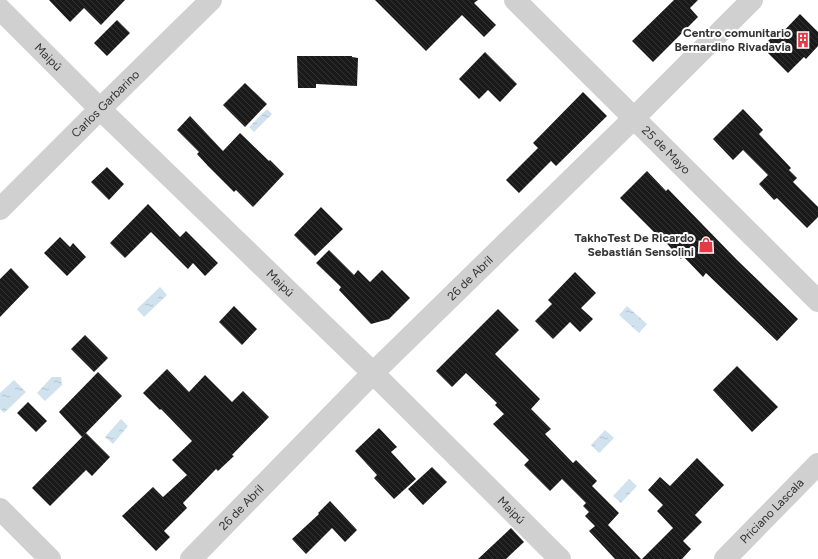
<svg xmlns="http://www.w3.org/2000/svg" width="818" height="559" font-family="Figtree,sans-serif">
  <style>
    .water { fill: url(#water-ripples) }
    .building { fill: url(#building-back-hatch) }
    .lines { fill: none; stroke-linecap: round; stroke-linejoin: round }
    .street { stroke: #d0d0d0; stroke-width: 22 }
    .labels { text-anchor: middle; stroke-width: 4; stroke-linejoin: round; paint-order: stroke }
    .poi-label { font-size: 12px; font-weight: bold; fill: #333; stroke: #fff; text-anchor: end }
    .street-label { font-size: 12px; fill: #333; stroke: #fff }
  </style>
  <defs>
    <pattern id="water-ripples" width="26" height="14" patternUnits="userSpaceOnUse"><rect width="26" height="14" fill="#cfe2ee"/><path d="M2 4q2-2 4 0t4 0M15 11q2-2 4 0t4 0" fill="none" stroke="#b2c2cd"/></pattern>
    <pattern id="building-back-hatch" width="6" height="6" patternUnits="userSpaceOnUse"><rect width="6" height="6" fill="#1a1a1a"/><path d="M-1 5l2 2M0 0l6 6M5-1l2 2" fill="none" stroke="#333"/></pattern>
  </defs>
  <rect width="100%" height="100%" fill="#fff"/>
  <path class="water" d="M267,109L272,114L254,132L249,127Z
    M160,287L167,295L144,317L137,309Z
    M627,306L647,324L639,333L619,315Z
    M52,377H61L62,385L45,401L37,393Z
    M14,380L26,392L4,413L0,409V393Z
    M121,419L128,426L113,444L105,437Z
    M605,430L614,438L599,453L591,445Z
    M629,479L637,486L621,503L613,496Z"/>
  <path class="building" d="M49,0H125L101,25L84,8L70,22Z
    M375,0H478L474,3L496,25L484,37L462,15L426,51Z
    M674,0H698L690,8L698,17L653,62L632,41Z
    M800,14L818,32V46L806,59L804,57L788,73L762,47L775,34L778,37Z
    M117,20L130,33L107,56L94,43Z
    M485,52L517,84L500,102L488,90L479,99L459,79Z
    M297,56H352V57L358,58L357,86L316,84V88H298Z
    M245,83L267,104L245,127L223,105Z
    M583,92L607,116L556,166L551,161L519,193L506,180L538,148L533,143Z
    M743,109L763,130L759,134L791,168L789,170L797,178L793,182L818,207V217L807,228L777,198L774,200L759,184L768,175L743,150L733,160L713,139Z
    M190,116L223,151L240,133L269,161L270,160L284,174L253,207L236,190L234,192L208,166L197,154L199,152L177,130Z
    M107,167L124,184L109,200L91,182Z
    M647,171L666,191L668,189L737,260L798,319L777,341L706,273L703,277L683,256L681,259L659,235L658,236L620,198Z
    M148,204L180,237L186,231L218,263L205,276L193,263L188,269L151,232L125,258L110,243Z
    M321,207L343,229L315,256L294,235Z
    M60,237L70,247L73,243L86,257L67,276L44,253Z
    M329,250L354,275L358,270L370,282L382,270L410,298L389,319L371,324L339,290L341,287L316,263Z
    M11,268L29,287L0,317V279Z
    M575,272L596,293L581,308L593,319L580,332L570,322L553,339L535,321L552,304L548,300Z
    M234,306L257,329L242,345L219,322Z
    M498,309L519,330L495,354L540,399L531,409L551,429L545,434L573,463L576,460L597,481L592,486L619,513L608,525L641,559H615L589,531L595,526L585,516L589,512L583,506L586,503L562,479L550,491L524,465L529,460L493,424L504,414L495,405L497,403L466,373L452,387L436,371Z
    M85,335L108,358L94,372L71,349Z
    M737,366L778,407L752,432L713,390Z
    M167,369L189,392L205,375L232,402L243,391L269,417L232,455L234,456L218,471L216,469L183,503L187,508L164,531L170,537L156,551L122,516L153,487L163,497L187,475L172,460L192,441L161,409L160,410L143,393Z
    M98,372L122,396L82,437L59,412Z
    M28,402L47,421L36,432L17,413Z
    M379,428L397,447L391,452L416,479L394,499L374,478L377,475L355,451Z
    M86,433L110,457L92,476L86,470L50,506L32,488Z
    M697,458L724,485L695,515L702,522L683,541L691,549L682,559H642L673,528L657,511L663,505L648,490L660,477L670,486Z
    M432,467L447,482L423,505L408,489Z
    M330,501L357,530L345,542L332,528L306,554L292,539L319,514L318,513Z
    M511,528L524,542L506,559H478Z"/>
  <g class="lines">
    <g class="street">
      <path id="s1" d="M515,0L818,301"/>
      <path id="s2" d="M0,9L100,109L373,373L560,559"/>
      <path id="s3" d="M0,209L100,109L211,0"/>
      <path d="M0,509L50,559"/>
      <path id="s4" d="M191,559L373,373L634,118L752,0"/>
      <path id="s5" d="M725,559L818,464"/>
    </g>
  </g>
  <defs>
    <g id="building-bare" transform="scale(1.2)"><path d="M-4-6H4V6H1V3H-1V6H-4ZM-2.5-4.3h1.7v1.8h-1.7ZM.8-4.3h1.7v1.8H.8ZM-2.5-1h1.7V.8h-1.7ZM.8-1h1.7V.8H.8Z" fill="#e63946" stroke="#fff" stroke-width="2.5" paint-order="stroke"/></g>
    <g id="shop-bare" transform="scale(1.2)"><path d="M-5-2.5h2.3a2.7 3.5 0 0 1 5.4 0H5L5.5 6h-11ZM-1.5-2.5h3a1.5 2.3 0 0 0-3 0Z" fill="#e63946" stroke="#fff" stroke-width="2.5" paint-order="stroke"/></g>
  </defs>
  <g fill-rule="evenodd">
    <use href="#building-bare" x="803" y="40"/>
    <use href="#shop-bare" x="706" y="245"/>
  </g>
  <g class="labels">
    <g class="poi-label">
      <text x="791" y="37">Centro comunitario<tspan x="791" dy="14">Bernardino Rivadavia</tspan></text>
      <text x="694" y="242">TakhoTest De Ricardo<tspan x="694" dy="14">Sebastián Sensolini</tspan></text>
    </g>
    <g class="street-label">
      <text dy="4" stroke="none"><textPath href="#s2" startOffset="68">Maipú</textPath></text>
      <text dy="4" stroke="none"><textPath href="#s3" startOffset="149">Carlos Garbarino</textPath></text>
      <text dy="4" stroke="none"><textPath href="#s1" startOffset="213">25 de Mayo</textPath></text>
      <text dy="4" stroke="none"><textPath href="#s4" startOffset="396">26 de Abril</textPath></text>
      <text dy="4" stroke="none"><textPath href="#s2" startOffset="392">Maipú</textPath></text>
      <text dy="4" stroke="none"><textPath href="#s4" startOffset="72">26 de Abril</textPath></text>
      <text dy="4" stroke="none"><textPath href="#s2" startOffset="716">Maipú</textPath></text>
      <text dy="4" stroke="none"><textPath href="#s5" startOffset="67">Priciano Lascala</textPath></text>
    </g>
  </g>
</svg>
